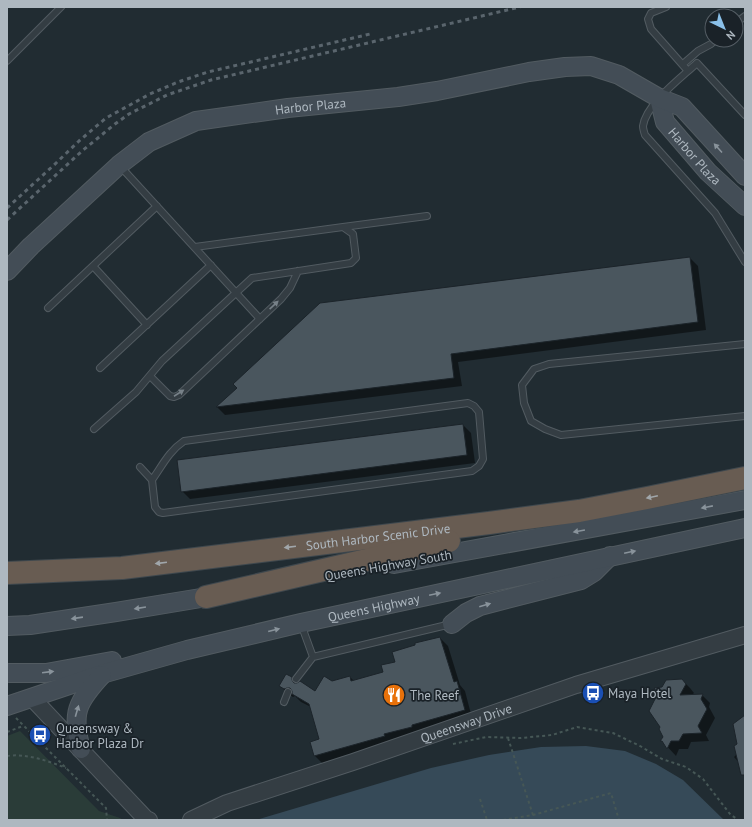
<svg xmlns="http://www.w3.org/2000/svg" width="752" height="827" font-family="'PT Sans',sans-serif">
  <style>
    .green { fill: #2a3c38 }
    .water { fill: #364a58 }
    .shadow { fill: #0007 }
    .building { fill: #4a565e; stroke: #1c242a }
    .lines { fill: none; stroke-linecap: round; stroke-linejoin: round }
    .service-casing { stroke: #525b61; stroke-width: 8 }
    .tertiary-casing { stroke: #525b61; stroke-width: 18 }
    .secondary-casing { stroke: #525b61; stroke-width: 20 }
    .motorway-casing { stroke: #3f484e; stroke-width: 24 }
    .path { stroke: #465756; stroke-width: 2; stroke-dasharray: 3 3; stroke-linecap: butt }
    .service { stroke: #343d43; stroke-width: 6 }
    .tertiary { stroke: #343d43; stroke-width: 16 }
    .secondary { stroke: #434d56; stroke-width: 18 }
    .motorway { stroke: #685c52; stroke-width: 22 }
    .rail { stroke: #5a656d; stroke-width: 3; stroke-dasharray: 4 4; stroke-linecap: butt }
    .oneway { fill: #89939b }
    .oneway2 { fill: #778188 }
    .oneway3 { fill: #a0a6aa }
    .labels { text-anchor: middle; stroke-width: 3.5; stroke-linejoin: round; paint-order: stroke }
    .street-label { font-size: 13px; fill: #aeb8c0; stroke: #1a2228 }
    .poi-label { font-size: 13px; fill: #aeb8c0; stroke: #1a2228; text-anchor: start }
  </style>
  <rect width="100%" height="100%" fill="#212c32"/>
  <path class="green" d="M20,731L99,811L120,818L123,820H7V736Z"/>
  <path class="water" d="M586,746L625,751L656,764L683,780L724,820H256L431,768L489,755L541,747Z"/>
  <path class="shadow" d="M690,258L698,266L706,330L458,362L462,386L225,415L217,407L238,388Z
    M463,425L471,433L475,463L190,499L182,491Z
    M440,638L448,646L460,685L465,691L472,718L323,764L315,756L321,740L311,707L301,702L295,696L293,697L289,694L280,686L291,678L298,684L316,692L332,682L350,677L354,681L384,673L396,662Z
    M682,680L690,688L694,693L692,695H702L710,703L709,707L715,718L706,735L709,741L691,742L688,749H679L676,756L662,741L664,737L661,727L660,696L663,688Z
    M745,716V767L741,765L734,757L737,754L738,744Z"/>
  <path class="building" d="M690,257L698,322L451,354L454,378L216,407L237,388L233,384L320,303Z
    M463,424L467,455L181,492L177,460Z
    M440,637L454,682L457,681L465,710L412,725V727L384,734L385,736L314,756L310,742L319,739L309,704L292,694V691L290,688H287L284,689L279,686L286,674L292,677V680L294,683H297L300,681L315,691L324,676L332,681L350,676L351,681L383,672L381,665L395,662L392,652L415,645V643Z
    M682,679L686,684L680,695L703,694L701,699L707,709L698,726L702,733L683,734L679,741H671L667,749L662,741H660L663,737L659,729L660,727L649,711L657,695H659L654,688L662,687L666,680Z
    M745,715V775H741L734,746L737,744L733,724Z"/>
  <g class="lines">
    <g class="service-casing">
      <path id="service" d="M666,7L651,13L648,19L651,29L688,71
        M736,23L745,16
        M7,61L61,7
        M683,64L698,51L711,44L716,40
        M745,115L697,63C681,78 646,104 643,126C643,129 644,132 645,135L715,213L745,262
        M120,166L260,319
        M343,227L427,216
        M93,266L147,325
        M48,308L157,206
        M745,344L549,364L534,369L522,385L524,403L531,421L545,429L561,435L745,416
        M100,368L211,265
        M150,376L170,396L174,397L179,395L281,299L290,288L298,271
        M94,429L136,392L162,361L252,278L351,263L356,258L353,234L343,227L195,247
        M140,467L152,480L155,507L159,512L163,513L472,471L479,466L483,459L479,412L474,406L468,403L184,441C169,451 162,466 152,480
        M301,624L313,657
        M296,679L313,657L451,624
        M284,702L288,692"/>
    </g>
    <g class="tertiary-casing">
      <g id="tertiary">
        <path d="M32,698L146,819L149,820"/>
        <path id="s1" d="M191,820L227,803L353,762L576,685L745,635"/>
      </g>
    </g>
    <g class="secondary-casing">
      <g id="secondary">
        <path id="s2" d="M659,98L665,122L708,172L745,206"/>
        <path id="s3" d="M7,271L31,246L119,165L149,142L196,121L288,108L398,97L437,91L529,72L565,67L591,66L619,75L659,98L682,107L745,176"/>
        <path d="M394,564L745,500"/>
        <path d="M452,624L466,613L480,606L581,580L594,572L610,556"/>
        <path d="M7,626L30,625L116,612L219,595"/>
        <path d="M9,673H46L112,661"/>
        <path id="s4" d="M7,706L102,674L187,650L301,623L745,528"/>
        <path d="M81,749C71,713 77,702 102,675"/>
      </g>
    </g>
    <g class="motorway-casing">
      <g id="motorway">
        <path id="s5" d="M7,573L122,568L489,523L579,511L647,498L745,478"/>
        <path d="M206,597L449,541"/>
      </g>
    </g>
    <path class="path" d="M16,718L106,808L107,820
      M7,732L23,726
      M508,738L533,815
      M453,744L486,737L521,738L552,735L577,727L613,733L640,746L662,759L686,767L703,779L730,814L738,820
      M7,756C26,753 48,761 66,768
      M480,799L487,820
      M503,820L533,815L611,793L619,820"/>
    <use href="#service" class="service"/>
    <use href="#tertiary" class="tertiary"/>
    <use href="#secondary" class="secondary"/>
    <use href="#motorway" class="motorway"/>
    <path class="rail" d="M7,208L54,165L79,141L106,118L150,94L178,82L208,72L370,34
      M7,220L82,151L115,124L129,114L167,95L211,80L520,7"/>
  </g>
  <defs><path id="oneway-solid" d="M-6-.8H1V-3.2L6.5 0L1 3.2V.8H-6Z"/></defs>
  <g class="oneway">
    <use href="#oneway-solid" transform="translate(718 148) rotate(-132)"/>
    <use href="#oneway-solid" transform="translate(707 507) rotate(169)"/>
    <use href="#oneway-solid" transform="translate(579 531) rotate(170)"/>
    <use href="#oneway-solid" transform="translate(630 552) rotate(-12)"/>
    <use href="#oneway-solid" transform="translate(435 594) rotate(-12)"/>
    <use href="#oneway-solid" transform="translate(485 605) rotate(-16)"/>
    <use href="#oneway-solid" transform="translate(140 608) rotate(171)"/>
    <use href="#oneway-solid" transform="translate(77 618) rotate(172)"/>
    <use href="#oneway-solid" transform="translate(274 630) rotate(-14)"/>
    <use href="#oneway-solid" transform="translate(48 672) rotate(-7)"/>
    <use href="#oneway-solid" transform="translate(77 711) rotate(-74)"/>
  </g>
  <g class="oneway2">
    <use href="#oneway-solid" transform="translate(274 305) rotate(-43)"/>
    <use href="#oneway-solid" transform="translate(179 393) rotate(-33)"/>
  </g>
  <g class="oneway3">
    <use href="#oneway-solid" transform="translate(652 497) rotate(168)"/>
    <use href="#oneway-solid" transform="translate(290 547) rotate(173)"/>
    <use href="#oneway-solid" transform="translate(161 563) rotate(173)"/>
  </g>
  <defs>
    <g id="bus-disc" transform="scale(1.15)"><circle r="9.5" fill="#1a4fb4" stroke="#1a2228"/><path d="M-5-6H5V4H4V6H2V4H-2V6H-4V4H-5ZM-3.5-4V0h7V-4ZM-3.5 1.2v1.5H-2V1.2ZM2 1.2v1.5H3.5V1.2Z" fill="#fff"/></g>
    <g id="restaurant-disc" transform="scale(1.15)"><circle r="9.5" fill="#e8710a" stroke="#1a2228"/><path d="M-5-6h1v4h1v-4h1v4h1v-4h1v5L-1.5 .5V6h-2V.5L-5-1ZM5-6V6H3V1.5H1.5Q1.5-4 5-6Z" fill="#fff"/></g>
  </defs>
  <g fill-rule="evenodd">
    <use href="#bus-disc" x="593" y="693"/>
    <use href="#restaurant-disc" x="394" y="695"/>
    <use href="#bus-disc" x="40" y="735"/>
  </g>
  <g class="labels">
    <g class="street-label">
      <text dy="5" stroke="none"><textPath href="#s3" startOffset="359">Harbor Plaza</textPath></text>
      <text dy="5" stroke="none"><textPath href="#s2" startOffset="70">Harbor Plaza</textPath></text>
      <text dy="5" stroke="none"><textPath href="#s5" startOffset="373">South Harbor Scenic Drive</textPath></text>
      <text transform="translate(388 565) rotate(-10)" y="5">Queens Highway South</text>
      <text dy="5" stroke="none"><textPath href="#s4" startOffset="380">Queens Highway</textPath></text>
      <text dy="5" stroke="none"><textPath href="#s1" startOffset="292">Queensway Drive</textPath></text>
    </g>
    <g class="poi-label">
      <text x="608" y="698">Maya Hotel</text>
      <text x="410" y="700">The Reef</text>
      <text x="56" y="733">Queensway &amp;<tspan x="56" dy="15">Harbor Plaza Dr</tspan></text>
    </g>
  </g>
  <rect width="752" height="827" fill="none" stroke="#aeb8c0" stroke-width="16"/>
  <g transform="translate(724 28) rotate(137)"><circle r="19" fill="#1a2228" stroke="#555e65"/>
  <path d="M0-3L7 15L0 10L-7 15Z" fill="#8ac0e9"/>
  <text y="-6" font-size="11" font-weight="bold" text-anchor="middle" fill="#aeb8c0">N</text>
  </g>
</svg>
